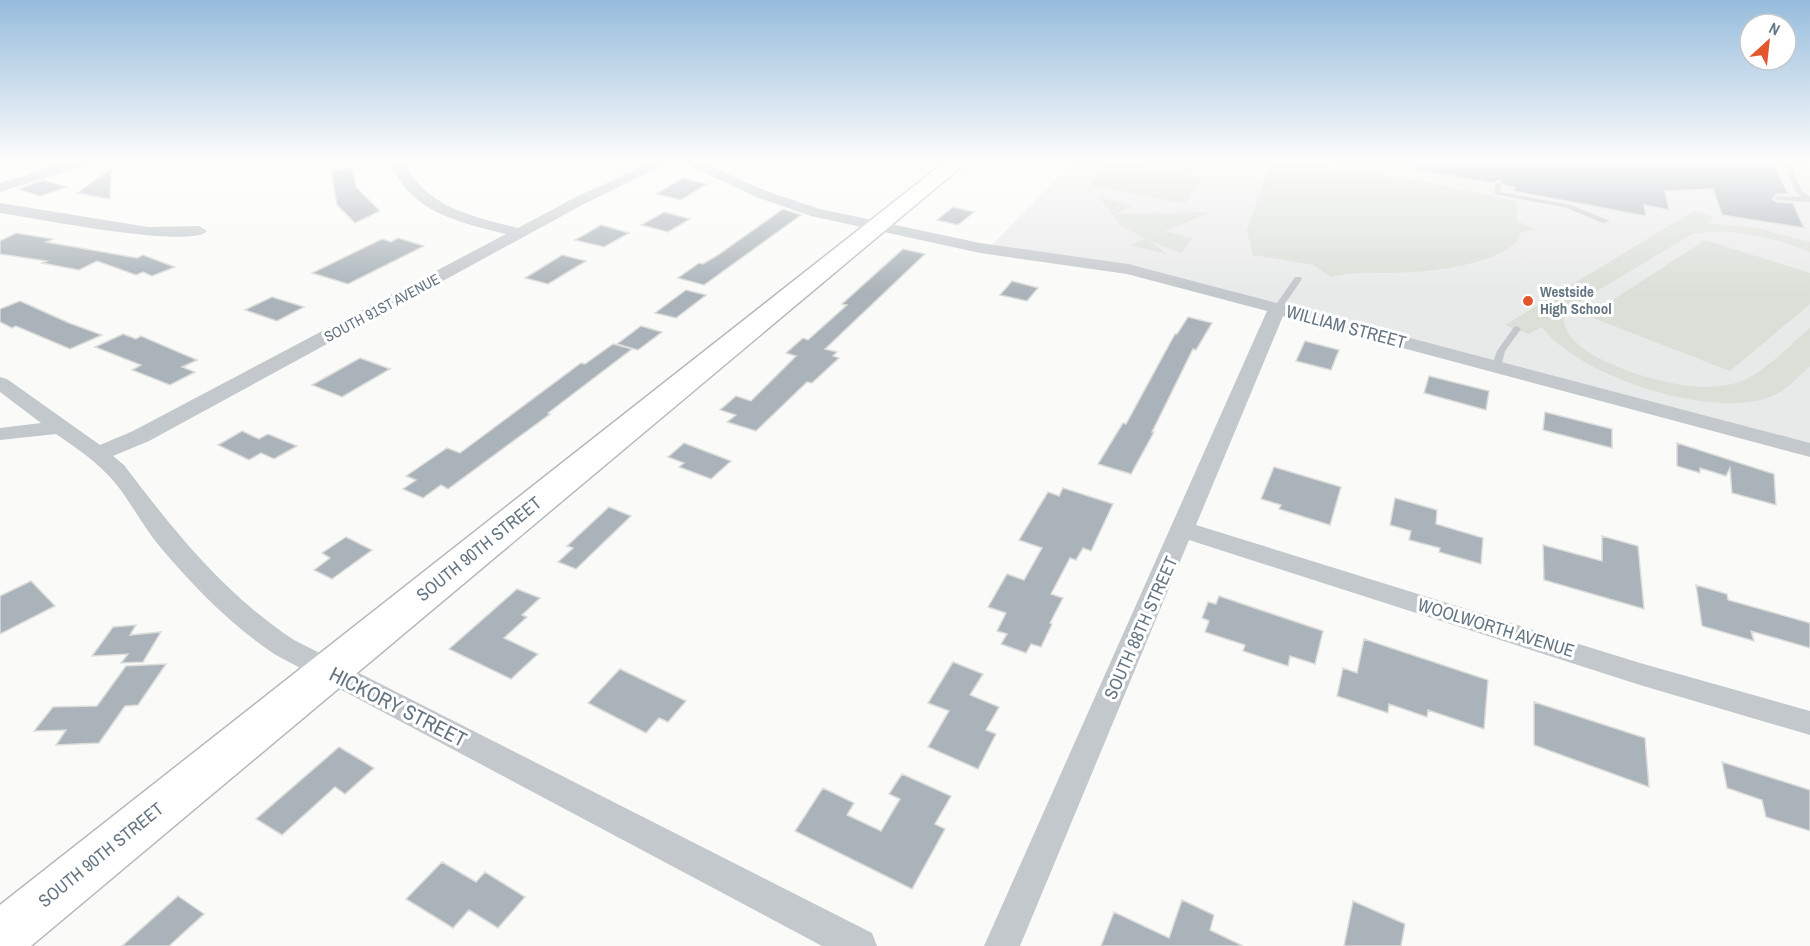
<svg xmlns="http://www.w3.org/2000/svg" width="1810" height="946" font-family="'Archivo Narrow',sans-serif">
  <style>
    .built { fill: #e8e9e9 }
    .green { fill: #dadfd7 }
    .building { fill: #aab3b9; stroke: #dcdcda; stroke-width: 1.5 }
    .lines { fill: none; stroke-linecap: round; stroke-linejoin: round }
    .primary-casing { stroke: #b5babe; stroke-width: 3 }
    .service { fill: #c3c8cc; fill-rule: evenodd }
    .minor { fill: #c3c8cc; fill-rule: evenodd }
    .primary { fill: #fff; fill-rule: evenodd }
    .poi-dot { fill: #e4572e; stroke: #fff; stroke-width: 2 }
    .labels { text-anchor: middle; stroke-width: 6; stroke-linejoin: round; paint-order: stroke }
    .far-poi-label { font-size: 15px; font-weight: bold; fill: #657683; stroke: #fff; text-anchor: start }
    .far-street-label { font-size: 15px; fill: #657683; stroke: #fff }
    .street-label { font-size: 18px; fill: #657683; stroke: #fff }
    .near-street-label { font-size: 21px; fill: #657683; stroke: #fff }
  </style>
  <rect width="100%" height="100%" fill="#fafaf8"/>
  <path class="built" d="M1074,161H1810V450L1128,269L988,249Z"/>
  <path class="green" d="M1111,161L1203,178L1187,202L1180,203L1093,186L1091,184Z
    M1283,161L1354,170L1440,185L1516,201L1517,221L1536,229L1520,233L1518,241C1489,267 1429,272 1392,273C1369,273 1353,271 1331,277L1313,265L1253,255L1247,230L1270,164Z
    M1097,196L1132,206L1116,214L1212,212L1165,231L1193,238L1181,253L1148,240L1167,254L1130,245L1145,239L1122,226Z
    M1694,211L1714,217L1707,223L1758,228L1810,242V252C1774,238 1731,226 1692,234L1569,308L1564,313C1556,356 1658,383 1690,386C1704,388 1722,387 1736,383C1761,376 1790,345 1810,328V366C1798,377 1786,391 1770,397C1711,419 1579,377 1542,327L1529,334L1505,325Z
    M1705,240L1810,273V304L1730,371L1588,316Z"/>
  <path class="building" d="M1417,161H1773L1788,194H1777L1772,199L1777,202L1793,203L1804,228L1722,215L1713,189L1665,191L1669,210L1644,205L1646,216L1514,191L1515,187L1503,185L1499,180L1493,183L1417,170Z
    M352,167L356,187L380,211L355,223L337,205L331,170Z
    M111,169L110,199L77,193Z
    M683,178L707,184L681,200L656,194Z
    M44,180L67,187L40,196L18,189Z
    M953,207L974,212L958,225L937,220Z
    M783,209L801,215L704,285L678,278L699,263L703,264L718,255Z
    M664,212L690,219L668,232L641,225Z
    M601,225L629,233L604,247L575,240Z
    M16,233L53,239L46,242L137,258L143,255L175,267L152,276L143,272L136,275L97,261L79,270L42,263L47,261L0,254V241Z
    M398,238L424,246L348,284L312,273L382,239L391,242Z
    M903,249L925,254L825,349L837,352L833,356L839,358L812,383L807,382L756,431L727,422L736,415L720,410L736,396L751,401L796,356L786,353L803,338L808,340L847,305L842,304Z
    M562,255L586,261L548,284L525,278Z
    M1012,281L1038,288L1027,301L1000,295Z
    M686,290L706,295L676,318L655,313Z
    M272,297L304,307L277,321L245,310Z
    M20,301L69,323L102,335L70,349L16,326L12,328L0,322V309Z
    M1188,317L1212,323L1196,350L1193,349L1152,432H1154L1131,474L1098,464L1123,423L1126,424L1175,334H1177Z
    M641,326L662,332L638,350L617,344Z
    M123,334L136,339L141,336L197,360L182,367L195,372L170,385L132,370L141,365L95,347Z
    M1305,341L1339,350L1331,370L1296,361Z
    M613,344L632,349L548,413L550,414L448,489L441,485L423,498L403,489L416,480L406,476L447,448L460,453L581,363L585,364Z
    M360,358L390,369L342,397L312,385Z
    M1429,376L1489,391L1486,410L1424,393Z
    M1545,412L1612,429V448L1543,430Z
    M242,431L259,439L268,434L297,446L274,459L261,453L249,460L218,445Z
    M684,443L731,461L711,479L679,467L684,463L668,457Z
    M1677,443L1774,474L1776,505L1732,493L1730,468L1726,476L1700,468V473L1677,466Z
    M1274,467L1341,487L1330,525L1279,509L1281,505L1261,499Z
    M1063,488L1113,504L1091,551L1083,548L1076,560L1070,558L1051,594L1063,598L1050,623L1052,624L1041,647L1031,644L1026,653L1001,644L1007,634L997,631L1006,613L988,607L1007,574L1024,580L1042,548L1019,540L1048,492L1059,496Z
    M1395,498L1437,510L1436,524L1483,538L1481,564L1439,552L1440,548L1409,540L1411,531L1390,525Z
    M609,507L631,516L576,569L558,562L573,548L567,546Z
    M1602,536L1638,546L1644,609L1544,580L1543,545L1602,561Z
    M346,537L372,550L332,579L314,570L330,558L322,553Z
    M31,581L55,606L0,634V596Z
    M1696,585L1727,594L1728,600L1810,623V648L1751,631L1754,641L1702,626Z
    M517,589L540,598L522,615L527,617L504,638L538,654L511,679L449,649Z
    M1219,596L1323,631L1315,664L1290,656L1288,666L1243,651L1245,645L1205,632L1209,621L1202,618L1208,602L1216,604Z
    M136,625L130,635L161,632L143,662L121,663L128,654L92,656L113,627Z
    M1364,639L1488,680L1484,729L1428,710L1427,717L1389,704L1388,713L1337,696L1343,668L1357,673Z
    M953,662L983,674L970,695L999,707L986,730L996,734L978,769L928,747L949,711L928,703Z
    M166,664L138,705L125,706L99,743L56,745L66,730L34,731L53,707L97,706L126,666Z
    M620,669L686,701L668,722L659,718L646,733L588,703Z
    M1534,702L1645,738L1649,787L1534,745Z
    M339,747L374,768L345,794L335,787L282,835L256,819Z
    M1722,762L1810,790V831L1766,817L1762,800L1727,788Z
    M902,774L951,796L935,824L945,829L912,889L795,831L823,788L854,803L847,815L881,831L900,799L889,794Z
    M442,862L476,882L485,872L525,897L498,928L469,910L453,928L406,899Z
    M178,896L204,914L169,946H122Z
    M1182,900L1214,915L1210,930L1243,946H1101L1114,912L1169,938Z
    M1353,901L1405,924L1401,946H1344Z"/>
  <g class="lines">
    <g class="primary-casing">
      <path id="primary" d="M946,161H968L31,946H0V905Z"/>
    </g>
    <path class="service" d="M1782,161H1788L1802,191L1810,197V202L1777,200L1774,198L1777,196L1801,197L1796,192Z
      M1498,182L1501,184V192L1571,205L1610,221L1603,223L1567,208L1495,194V184Z
      M1295,277H1301L1302,279L1280,311H1274L1273,309Z
      M1517,326L1521,329L1505,351L1501,367L1499,369H1493L1491,367L1497,351L1514,327Z"/>
    <path class="minor" d="M71,161H91L89,164L0,192V183Z
      M390,161H404C423,206 473,217 518,228L574,198L654,161H672L584,204L149,441L113,456L124,465C174,531 224,594 294,640L872,933L877,946H822L274,654C231,625 195,588 161,548C141,525 128,495 107,474C92,458 73,446 56,434L0,440V428L41,423L0,392V377L7,379L100,445L133,431L506,234C458,222 409,212 390,161Z
      M680,161H698L766,191L820,209L980,243L1128,264L1810,443V457L1283,316L1196,525L1640,663L1810,711V735L1640,685L1189,540L1020,946H984L1267,311L1127,274L980,253L811,216L756,197Z
      M0,203L148,227L199,226L207,231C191,250 30,217 0,213Z"/>
    <use href="#primary" class="primary"/>
  </g>
  <linearGradient id="sky" x2="0" y2="1"><stop stop-color="#96bcdc"/><stop offset="0.55" stop-color="#fdfdfc"/><stop offset="1" stop-color="#fdfdfc" stop-opacity="0"/></linearGradient>
  <rect width="1810" height="293" fill="url(#sky)"/>
  <circle class="poi-dot" cx="1528" cy="301" r="6"/>
  <g class="labels">
    <g class="far-poi-label">
      <text x="1540" y="297">Westside<tspan x="1540" dy="17">High School</tspan></text>
    </g>
    <g class="far-street-label">
      <text transform="translate(382 308) rotate(-28)" y="5">SOUTH 91ST AVENUE</text>
    </g>
    <g class="street-label">
      <text transform="translate(1346 327) rotate(15)" y="6">WILLIAM STREET</text>
      <text transform="translate(479 549) rotate(-39)" y="6">SOUTH 90TH STREET</text>
      <text transform="translate(1141 628) rotate(-66)" y="6">SOUTH 88TH STREET</text>
      <text transform="translate(1496 628) rotate(17)" y="6">WOOLWORTH AVENUE</text>
      <text transform="translate(101 855) rotate(-39)" y="6">SOUTH 90TH STREET</text>
    </g>
    <g class="near-street-label">
      <text transform="translate(398 707) rotate(27)" y="7">HICKORY STREET</text>
    </g>
  </g>
  <g transform="translate(1768 42) rotate(27)"><circle r="28" fill="#ffffff" stroke="#c1c8cd" stroke-width="1.5"/>
  <path d="M0-4.5L10 22L0 15L-10 22Z" fill="#e4572e"/>
  <text y="-9" font-size="16" font-weight="bold" text-anchor="middle" fill="#657683">N</text>
  </g>
</svg>
